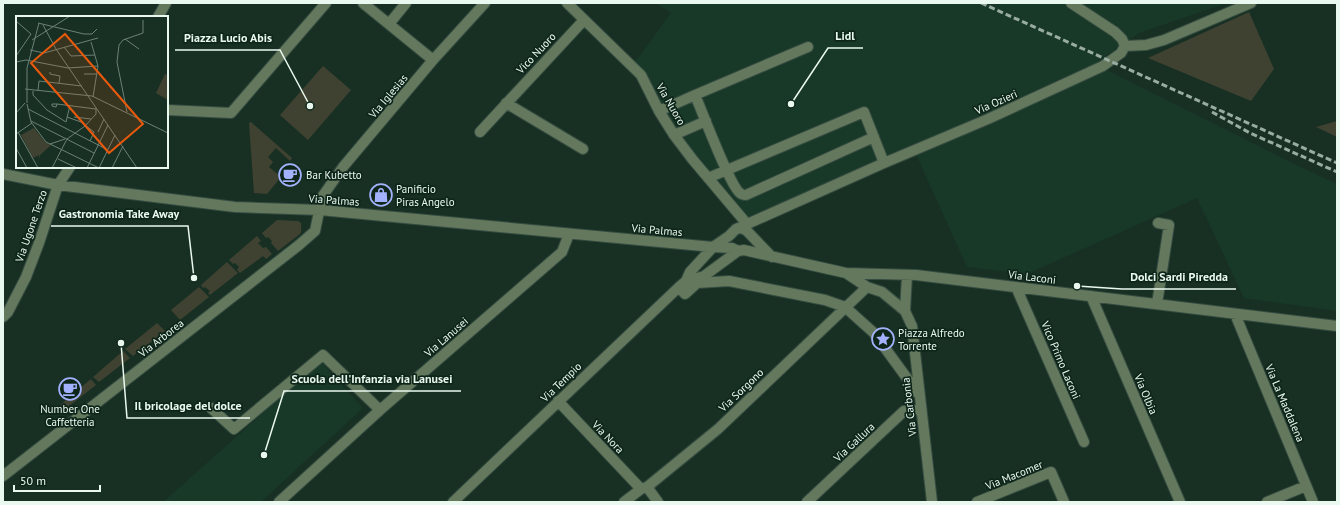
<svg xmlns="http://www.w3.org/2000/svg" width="1340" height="505" font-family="'PT Sans',sans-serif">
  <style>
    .built { fill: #183828 }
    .green { fill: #3f4231 }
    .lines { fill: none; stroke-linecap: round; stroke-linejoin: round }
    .minor-casing { stroke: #354c41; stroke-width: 12 }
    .minor { stroke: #64785d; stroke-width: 10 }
    .rail { stroke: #99aca2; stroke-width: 3; stroke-dasharray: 6 3; stroke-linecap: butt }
    .labels { text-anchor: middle; stroke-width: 3.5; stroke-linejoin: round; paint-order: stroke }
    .street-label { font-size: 11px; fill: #eaf9f0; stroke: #0e261a }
    .poi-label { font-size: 11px; fill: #eaf9f0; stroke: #0e261a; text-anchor: start }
    .inset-road { fill: none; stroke: #6c8076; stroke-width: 1 }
    .view { fill: #e8590c; fill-opacity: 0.15; stroke: #e8590c; stroke-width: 2 }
    .inset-edge { fill: none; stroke: #eaf9f0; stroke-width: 2 }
    .leader { fill: none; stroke: #eaf9f0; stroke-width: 1.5 }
    .callout-dot { fill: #eaf9f0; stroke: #0e261a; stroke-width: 1.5 }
    .callout-label { font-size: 12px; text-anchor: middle; font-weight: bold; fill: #eaf9f0; stroke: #0e261a; stroke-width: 3.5; stroke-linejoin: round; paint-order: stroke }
  </style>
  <rect width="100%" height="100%" fill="#183024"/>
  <path class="built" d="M656,3H1227L1139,33L1094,64L1288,161L1337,184V311L1244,298L1197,198L1027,274L967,267L914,150L747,224L708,178L632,66L671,13Z
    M321,362L363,408L261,502H163Z"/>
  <path class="green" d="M1249,12L1274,69L1251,101L1148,58Z
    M323,66L351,90L308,140L280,115Z
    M1337,121V137L1316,127Z
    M251,122L292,158L290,161L276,148L268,157L273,162L269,167L281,177L267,194L254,193L249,123Z
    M277,220L298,221L301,223C301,226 302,231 300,234L278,251L271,243L272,241L268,237L266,238L262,233Z
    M257,236L261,241L258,243L263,248L266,247L272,254L266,259L263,256L240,273L237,270L239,267L235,263L233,264L229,260Z
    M227,262L238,273L210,295L208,293L210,291L205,287L203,288L201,285Z
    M199,287L209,297L180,320L171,310Z
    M157,323L165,331L133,356L125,349Z
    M123,351L130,358L99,382L93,377Z
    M91,379L96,385L64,410L60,405Z"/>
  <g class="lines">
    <g class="minor-casing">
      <path id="minor" d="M363,3L433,60
        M567,3L641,75L659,111L674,135L693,160L747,224
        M1071,3L1115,32L1122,39L1125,46
        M158,17L166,3
        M389,24L406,3
        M1125,46L1146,45L1164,40L1251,3
        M808,47L695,95C702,111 730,186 740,193C741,194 744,195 746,195L874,137
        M506,103L583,149
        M167,110L231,113L326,3
        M659,111L695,95
        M480,132L584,20
        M674,135L706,121
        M3,174L58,185L235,207L320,210L713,247L732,248L738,251L744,250L846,273L916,275L1337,326
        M708,178L864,112L884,163
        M736,229L742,228L747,231L772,257
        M846,273L867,287L882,292L905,311L912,326L932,502
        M686,281L690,272L713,247L729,236L736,229L884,163L988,119L1103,66L1121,53L1125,46
        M679,287L685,294L697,283L729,281L825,300L845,307L874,333L920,396
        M1016,287L1084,442
        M1091,296L1180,502
        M1157,304L1169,225L1158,223
        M905,311L907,275
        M1235,314L1313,502
        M3,317L8,312L26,277L39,243L58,185L70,167
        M558,401L641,489
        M211,408L234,429L323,355L380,410
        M3,476L299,245L315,231L322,197L343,167L433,60L485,3
        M647,487L658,502
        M279,502L380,410L562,252L569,234
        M453,502L679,287L686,281L704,276L738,251
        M624,502L641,489L647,487L718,429L867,287
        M807,502L904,411L921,409
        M977,502L1051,472L1064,502
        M1267,502L1306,486"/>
    </g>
    <use href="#minor" class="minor"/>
    <path class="rail" d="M981,3L1337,163
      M1212,112L1250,133L1337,172"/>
  </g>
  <defs>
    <g id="cafe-ring" transform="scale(1.15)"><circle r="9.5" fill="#0e261a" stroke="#a2b2fd" stroke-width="1.5"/><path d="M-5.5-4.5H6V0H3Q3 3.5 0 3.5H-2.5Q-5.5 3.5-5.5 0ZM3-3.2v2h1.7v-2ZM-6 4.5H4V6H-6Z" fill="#a2b2fd"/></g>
    <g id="shop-ring" transform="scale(1.15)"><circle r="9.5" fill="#0e261a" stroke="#a2b2fd" stroke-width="1.5"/><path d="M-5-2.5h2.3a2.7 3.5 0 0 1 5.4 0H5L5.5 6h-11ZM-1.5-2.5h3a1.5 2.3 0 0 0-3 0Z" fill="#a2b2fd"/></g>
    <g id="sight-ring" transform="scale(1.15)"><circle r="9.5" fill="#0e261a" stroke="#a2b2fd" stroke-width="1.5"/><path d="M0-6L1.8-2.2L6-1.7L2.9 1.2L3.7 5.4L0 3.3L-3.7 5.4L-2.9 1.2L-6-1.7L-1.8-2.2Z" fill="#a2b2fd"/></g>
  </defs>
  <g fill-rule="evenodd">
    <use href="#cafe-ring" x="290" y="175"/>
    <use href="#shop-ring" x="381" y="195"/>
    <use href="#sight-ring" x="883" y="339"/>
    <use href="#cafe-ring" x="70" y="389"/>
  </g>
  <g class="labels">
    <g class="street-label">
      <text transform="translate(536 53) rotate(-47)" y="4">Vico Nuoro</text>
      <text transform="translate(388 96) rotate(-50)" y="4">Via Iglesias</text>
      <text transform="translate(996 102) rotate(-24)" y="4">Via Ozieri</text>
      <text transform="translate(671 104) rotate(60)" y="4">Via Nuoro</text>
      <text transform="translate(334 200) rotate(4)" y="4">Via Palmas</text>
      <text transform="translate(31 226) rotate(-71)" y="4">Via Ugone Terzo</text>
      <text transform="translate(657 230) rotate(5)" y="4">Via Palmas</text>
      <text transform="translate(1032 277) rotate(7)" y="4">Via Laconi</text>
      <text transform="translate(446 337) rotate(-41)" y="4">Via Lanusei</text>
      <text transform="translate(161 338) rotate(-38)" y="4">Via Arborea</text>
      <text transform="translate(1061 360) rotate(67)" y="4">Vico Primo Laconi</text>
      <text transform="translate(561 382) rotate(-44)" y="4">Via Tempio</text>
      <text transform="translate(741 390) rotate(-44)" y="4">Via Sorgono</text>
      <text transform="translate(1146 394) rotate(67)" y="4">Via Olbia</text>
      <text transform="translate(1285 403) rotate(67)" y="4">Via La Maddalena</text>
      <text transform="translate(909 407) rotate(-97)" y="4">Via Carbonia</text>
      <text transform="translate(608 437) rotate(46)" y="4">Via Nora</text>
      <text transform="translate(854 442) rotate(-43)" y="4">Via Gallura</text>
      <text transform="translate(1014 475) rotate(-22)" y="4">Via Macomer</text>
    </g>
    <g class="poi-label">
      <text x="306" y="179">Bar Kubetto</text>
      <text x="396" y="193">Panificio<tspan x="396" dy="13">Piras Angelo</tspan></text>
      <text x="898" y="337">Piazza Alfredo<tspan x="898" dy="13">Torrente</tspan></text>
      <text x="70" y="413" text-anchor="middle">Number One<tspan x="70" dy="13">Caffetteria</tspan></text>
    </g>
  </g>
  <g transform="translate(16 16)">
    <rect width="152" height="152" fill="#183024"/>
    <path d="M149,58L152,59V84L140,77ZM18,112L29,126L35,129L24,139V143L23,139L17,142L5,119Z" fill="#3f4231"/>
    <path class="inset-road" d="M0,5L15,18M22,7L68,18H76L81,13M27,9L40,33L121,152M109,23L123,33M16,24L54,0M75,26L82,50L77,81M48,31L55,40L79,39M14,34L28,37L82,22M0,40L15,18M0,46L10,44L52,52L82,50M34,56V58L44,60L43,67M68,58H81M9,73L76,80L152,117M17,75V79L31,94L50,106L54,89M22,75L23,65L66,70M11,87V52L23,7M11,88L15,106L30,126L83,152M36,88H41L40,91L36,90ZM41,88L80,93M12,93L92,134M111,96L101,46L103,29L107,24L127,17V4M0,97L9,87M51,101L65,106L78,116L74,125M58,101L75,103M15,105L78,137M2,116L22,152M82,116L88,103M0,118L16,107M51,123L69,110L80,98V92M34,128L49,123M0,132L11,152M42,143L61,152M36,152L51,123M71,152L92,109M83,152L99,119M96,152L107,130"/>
    <path class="view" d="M49,18L127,108L93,137L15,47Z"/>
    <rect width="152" height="152" class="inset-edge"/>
  </g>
  <path class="leader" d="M791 104L828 48H863M310 106L280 50H175M194 278L188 226H51M1077 286L1122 289H1236M264 455L284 391H461M121 343L127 418H250"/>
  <g class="callout-dot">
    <circle cx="791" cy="104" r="4"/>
    <circle cx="310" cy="106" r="4"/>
    <circle cx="194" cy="278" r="4"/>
    <circle cx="1077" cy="286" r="4"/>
    <circle cx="264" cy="455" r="4"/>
    <circle cx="121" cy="343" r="4"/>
  </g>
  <g class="callout-label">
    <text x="845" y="40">Lidl</text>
    <text x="228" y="42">Piazza Lucio Abis</text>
    <text x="119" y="218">Gastronomia Take Away</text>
    <text x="1179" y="281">Dolci Sardi Piredda</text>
    <text x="372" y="383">Scuola dell'Infanzia via Lanusei</text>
    <text x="188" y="410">Il bricolage del dolce</text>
  </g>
  <rect width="1340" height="505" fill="none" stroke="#eaf9f0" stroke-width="8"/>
  <path d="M14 485v6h86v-6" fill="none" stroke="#eaf9f0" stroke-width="2"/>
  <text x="20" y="485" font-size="12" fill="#eaf9f0" stroke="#0e261a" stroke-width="3" paint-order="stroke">50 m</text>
</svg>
